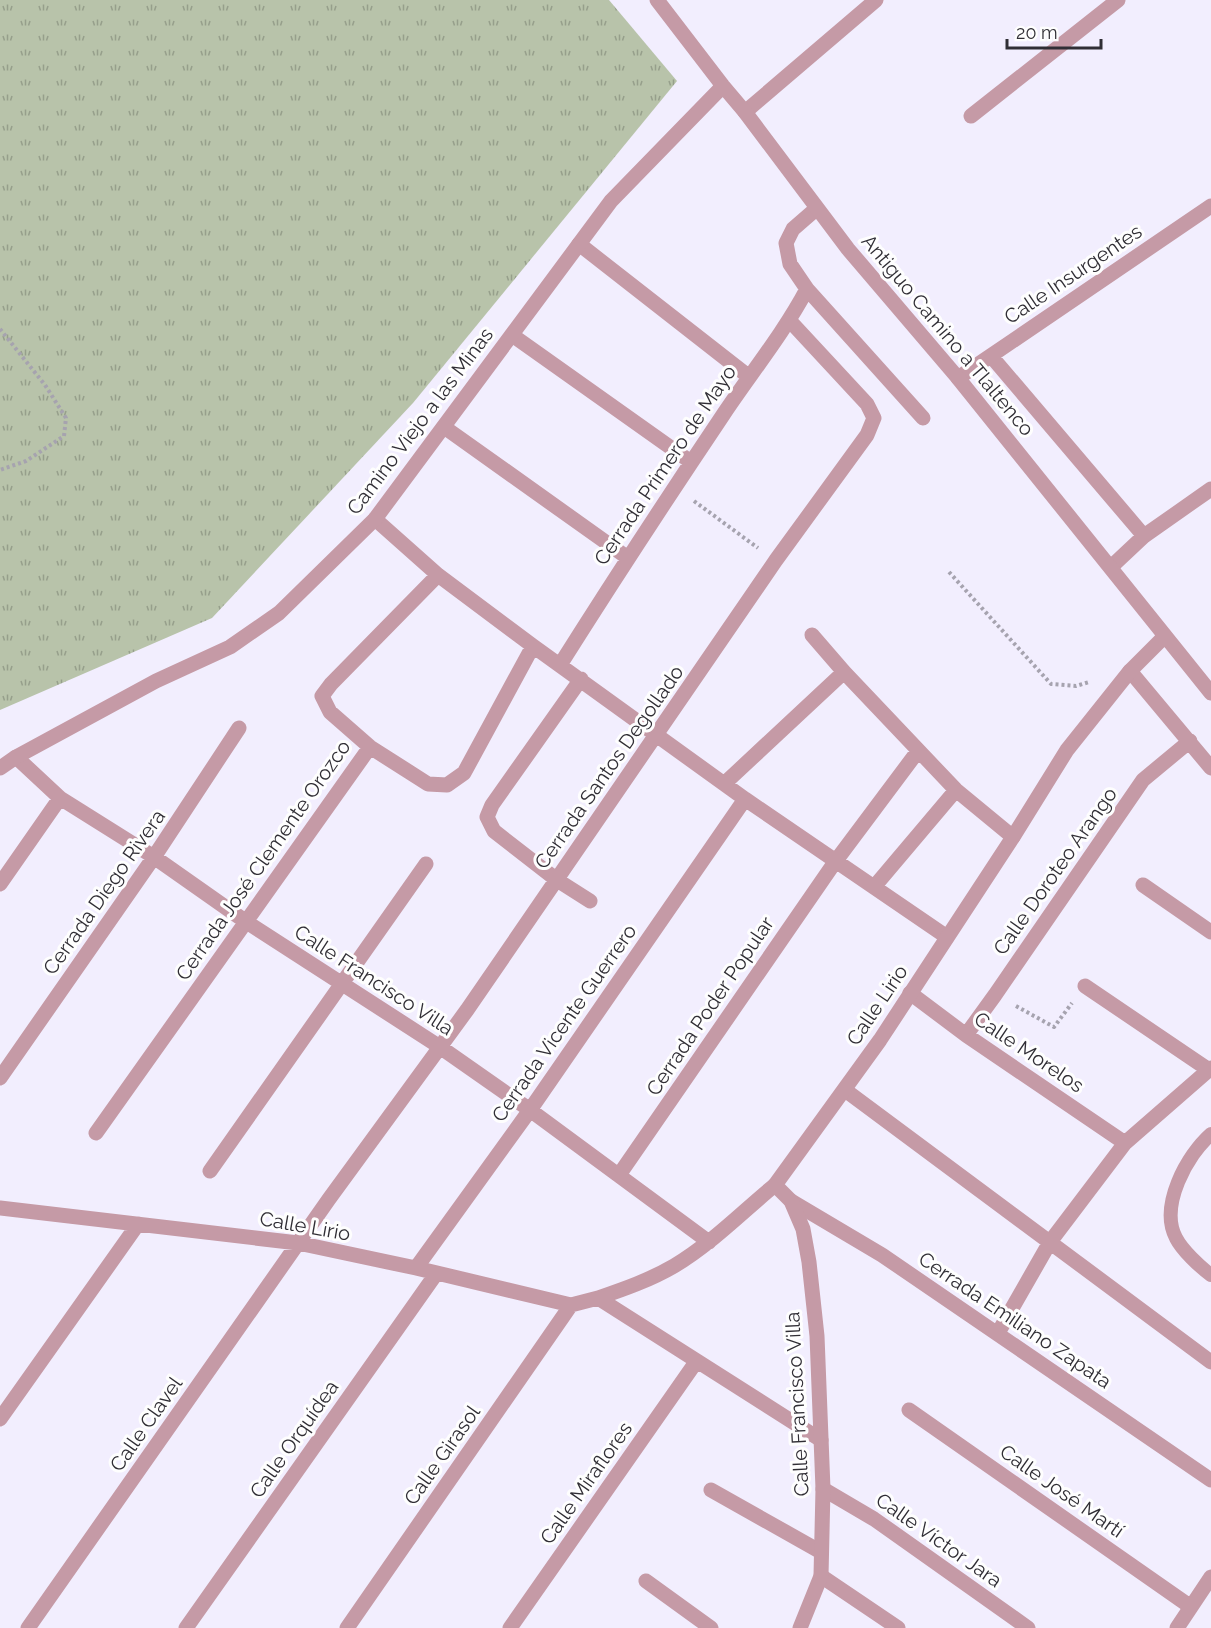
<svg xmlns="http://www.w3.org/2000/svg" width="1211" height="1628" font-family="Raleway,sans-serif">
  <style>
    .grass { fill: url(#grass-tufts) }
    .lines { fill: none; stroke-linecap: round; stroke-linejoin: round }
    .path { stroke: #a6a3af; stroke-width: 4; stroke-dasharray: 3 3; stroke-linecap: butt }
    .service { stroke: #c59aa6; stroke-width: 14 }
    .minor { stroke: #c59aa6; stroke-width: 15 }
    .tertiary { stroke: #c59aa6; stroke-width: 15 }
    .labels { text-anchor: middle; stroke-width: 6; stroke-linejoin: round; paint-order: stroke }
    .street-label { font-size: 20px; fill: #302e35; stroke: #fefefe }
  </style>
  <defs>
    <pattern id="grass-tufts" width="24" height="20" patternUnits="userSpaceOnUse" patternTransform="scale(1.5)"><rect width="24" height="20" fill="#b8c3aa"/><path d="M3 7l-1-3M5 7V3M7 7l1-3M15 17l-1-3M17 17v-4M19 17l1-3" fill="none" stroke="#969f8b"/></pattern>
  </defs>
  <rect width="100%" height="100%" fill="#f2eefe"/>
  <path class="grass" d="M0,0H609L677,81L413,403L212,618L0,710Z"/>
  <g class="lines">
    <path class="path" d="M0,329L45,385L66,418L64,436L26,461L0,470
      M694,501L758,548
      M949,572L1051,684L1076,686L1089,682
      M1016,1006L1054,1027L1072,1003"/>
    <path class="service" d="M1211,1134C1187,1155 1159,1206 1176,1238C1182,1250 1200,1267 1211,1275"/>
    <path class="minor" d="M745,112L876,0
      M971,116L1118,0
      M816,209L793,229L786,243L790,264L807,289L923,418
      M579,244L748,376
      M512,335L691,462
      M991,356L1144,536
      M958,378L1211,206
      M444,427L628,558
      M375,519L438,575L533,646L745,799L947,937
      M1111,567L1144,536L1211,489
      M438,575L331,684L322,696L330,712L370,747L428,784L447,785L464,773L533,646
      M812,635L844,672L956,790L1013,837
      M560,665C613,581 668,497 723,415C751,373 783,334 807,289
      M1130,671L1211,768
      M581,679L492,805L487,817L494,831L557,880L590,901
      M16,757L60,798L154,857L245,921L440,1047L530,1110L709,1242
      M725,783L844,672
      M0,884L60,798
      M1143,885L1211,932
      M874,887L956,790
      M1085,986L1209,1070
      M910,993L966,1035L1125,1143
      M966,1035L995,995L1143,780L1190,741
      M0,1078L154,857L239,728
      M845,1090L1211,1362
      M96,1133L370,747
      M210,1171L426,864
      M619,1175L835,862L918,751
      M791,1201L882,1255L1211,1480
      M0,1208L298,1243L416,1268L571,1305L598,1298L821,1440
      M416,1268L530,1110L745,799
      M598,1298C624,1289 650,1280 674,1266C711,1244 742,1212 775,1185
      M998,1333L1050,1242L1125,1143L1211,1068
      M909,1410L1191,1607
      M0,1419L138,1224
      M823,1489L874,1519L1028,1628
      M711,1490L821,1552
      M821,1576L898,1628
      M646,1581L711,1628
      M28,1628L329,1199L467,1010L776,560L867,435L874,418L867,404L790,321
      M186,1628L436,1274
      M347,1628L571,1305
      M510,1628L696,1362
      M1177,1628L1211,1577"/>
    <path class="tertiary" d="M657,0L723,86L745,112L848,249L958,378L1211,693
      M0,768L16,757L156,681L230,647L279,613L375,519L611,201L723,86
      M800,1628L821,1576L823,1489L817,1336L809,1262L803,1229L791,1201L775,1185L880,1040L1013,837L1067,750L1130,671L1165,636"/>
  </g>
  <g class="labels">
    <g class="street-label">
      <text transform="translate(1073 274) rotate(-34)" y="7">Calle Insurgentes</text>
      <text transform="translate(948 335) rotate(50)" y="7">Antiguo Camino a Tlaltenco</text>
      <text transform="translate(420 421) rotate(-53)" y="7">Camino Viejo a las Minas</text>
      <text transform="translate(665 465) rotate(-56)" y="7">Cerrada Primero de Mayo</text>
      <text transform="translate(609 767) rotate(-55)" y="7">Cerrada Santos Degollado</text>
      <text transform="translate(263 860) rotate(-55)" y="7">Cerrada José Clemente Orozco</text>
      <text transform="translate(1055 871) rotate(-55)" y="7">Calle Doroteo Arango</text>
      <text transform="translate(104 892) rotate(-55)" y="7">Cerrada Diego Rivera</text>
      <text transform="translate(374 980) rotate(33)" y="7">Calle Francisco Villa</text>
      <text transform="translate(877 1005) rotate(-56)" y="7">Calle Lirio</text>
      <text transform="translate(710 1006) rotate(-56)" y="7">Cerrada Poder Popular</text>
      <text transform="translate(564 1023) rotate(-55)" y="7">Cerrada Vicente Guerrero</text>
      <text transform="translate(1029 1052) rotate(34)" y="7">Calle Morelos</text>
      <text transform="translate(305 1226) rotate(10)" y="7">Calle Lirio</text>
      <text transform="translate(1015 1320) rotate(34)" y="7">Cerrada Emiliano Zapata</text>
      <text transform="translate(797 1404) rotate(-93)" y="7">Calle Francisco Villa</text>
      <text transform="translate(146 1424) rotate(-55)" y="7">Calle Clavel</text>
      <text transform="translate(294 1439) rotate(-55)" y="7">Calle Orquídea</text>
      <text transform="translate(442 1455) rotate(-55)" y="7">Calle Girasol</text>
      <text transform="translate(586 1483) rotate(-55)" y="7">Calle Miraflores</text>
      <text transform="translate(1062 1491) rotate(35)" y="7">Calle José Martí</text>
      <text transform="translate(939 1540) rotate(35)" y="7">Calle Víctor Jara</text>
    </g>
  </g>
  <path d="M1007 39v9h94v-9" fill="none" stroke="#302e35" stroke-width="3"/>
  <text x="1016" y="39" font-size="18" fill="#302e35" stroke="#fefefe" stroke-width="4.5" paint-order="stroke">20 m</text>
</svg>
